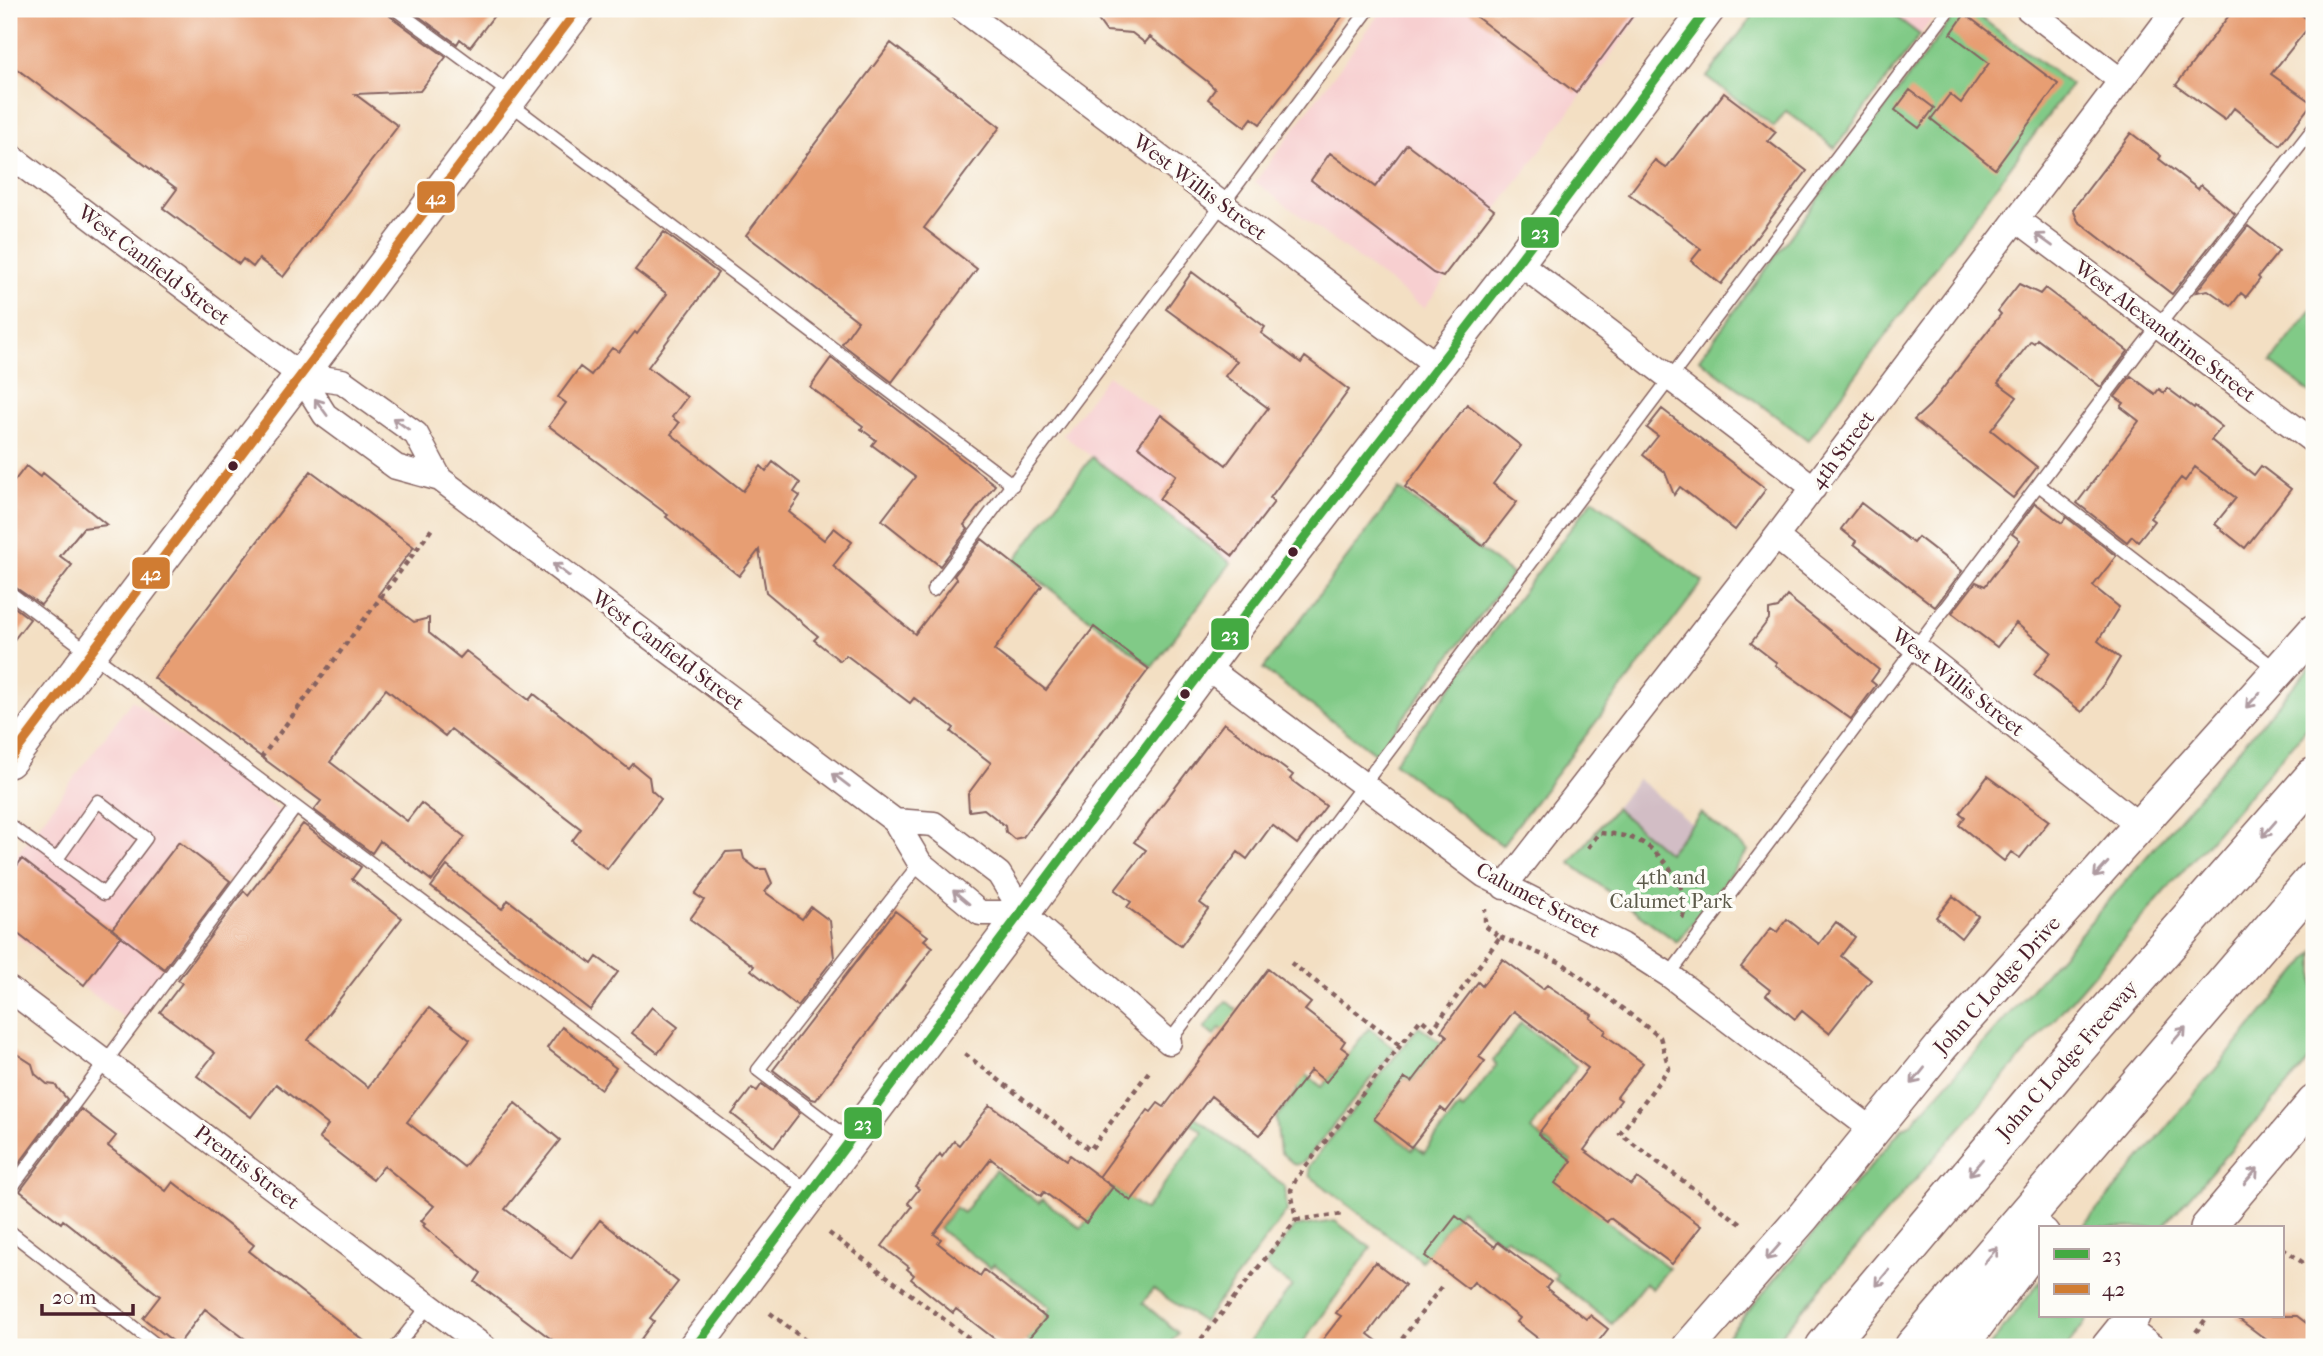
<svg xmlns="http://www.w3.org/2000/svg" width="2323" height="1356" font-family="'IM FELL French Canon',serif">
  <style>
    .built { fill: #f7cfd0 }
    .industrial { fill: #d2bdc5 }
    .green { fill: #81ca87; stroke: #667459; stroke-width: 2 }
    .building { fill: #e79e73 }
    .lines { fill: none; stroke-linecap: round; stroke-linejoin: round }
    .lane-casing { stroke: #856260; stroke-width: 15 }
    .street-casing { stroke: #856260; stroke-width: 27 }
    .secondary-casing { stroke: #856260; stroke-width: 36 }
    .highway-casing { stroke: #856260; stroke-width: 41 }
    .path { stroke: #856260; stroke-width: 4.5; stroke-dasharray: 5 5; stroke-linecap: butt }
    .lane { stroke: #fff; stroke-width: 12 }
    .street { stroke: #fff; stroke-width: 24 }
    .secondary { stroke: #fff; stroke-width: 33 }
    .highway { stroke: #fff; stroke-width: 38 }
    .bus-1-casing { stroke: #fdfcf7; stroke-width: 14 }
    .bus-2-casing { stroke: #fdfcf7; stroke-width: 14 }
    .bus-1 { stroke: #44aa42; stroke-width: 9 }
    .bus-2 { stroke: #d07c32; stroke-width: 9 }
    .oneway { stroke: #ae9aa0 }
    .bus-dot { fill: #4a1f2b; stroke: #fdfcf7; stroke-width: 2.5 }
    .labels { text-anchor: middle; stroke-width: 7; stroke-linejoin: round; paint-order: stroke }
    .street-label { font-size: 21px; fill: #4a1f2b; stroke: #fdfcf7 }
    .park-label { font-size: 21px; fill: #5d5b4b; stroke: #fdfcf7 }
    .line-badge { stroke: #fdfcf7; stroke-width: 2.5 }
    .badge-label { font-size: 19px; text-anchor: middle; font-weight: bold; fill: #fff }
  </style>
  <rect width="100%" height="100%" fill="#fdfcf7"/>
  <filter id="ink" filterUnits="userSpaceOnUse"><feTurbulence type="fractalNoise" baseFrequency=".0143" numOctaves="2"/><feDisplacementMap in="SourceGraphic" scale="14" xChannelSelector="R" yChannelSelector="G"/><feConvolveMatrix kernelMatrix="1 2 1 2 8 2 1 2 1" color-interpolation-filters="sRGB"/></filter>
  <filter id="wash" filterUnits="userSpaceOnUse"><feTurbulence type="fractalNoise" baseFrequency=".00686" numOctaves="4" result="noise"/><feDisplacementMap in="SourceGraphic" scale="28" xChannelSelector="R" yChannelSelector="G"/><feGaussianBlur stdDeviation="1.57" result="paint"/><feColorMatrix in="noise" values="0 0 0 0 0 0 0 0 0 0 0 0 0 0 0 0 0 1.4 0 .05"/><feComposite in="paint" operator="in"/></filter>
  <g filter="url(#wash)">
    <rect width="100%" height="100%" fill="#f3dfc3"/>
    <path class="built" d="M1383,9H1645L1424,308L1255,182Z
      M1886,9H1940L1920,35Z
      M1108,375L1276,503L1231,563L1063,435Z
      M132,700L282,813L127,1020L9,931V865Z"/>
    <path class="industrial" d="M1638,779L1692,824L1669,853L1615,808Z"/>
    <path class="green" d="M1758,9H1886L1920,35L1835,148L1786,111L1774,127L1707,77Z
      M1959,9H1969L2071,85L1808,440L1699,359Z
      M2314,307V396L2271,362Z
      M1092,457L1231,563L1152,667L1014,561Z
      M1399,489L1512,574L1376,754L1263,669Z
      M1593,499L1703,582L1502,845L1394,763Z
      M2314,662V720L1770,1347H1718L1903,1127L1912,1123L2075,940Z
      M1615,808L1668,853L1701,813L1748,851L1677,942L1570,863Z
      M2314,952V1055L2162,1228H2082Z
      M1226,1001L1279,1044L1275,1050L1322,1087L1369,1028L1395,1049L1303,1163L1295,1165L1280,1152L1276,1118L1298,1090L1220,1028L1214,1036L1204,1028Z
      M1521,1023L1577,1066L1531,1130L1572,1161L1556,1183L1669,1268L1652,1289L1645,1283L1612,1324L1554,1279L1557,1274L1505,1237L1502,1242L1460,1210L1422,1261L1310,1176L1309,1166L1419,1026L1442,1043L1412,1082L1405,1078L1374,1119L1412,1150L1415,1146L1424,1153L1459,1107L1463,1110L1496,1065L1493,1061Z
      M1172,1099L1285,1187L1287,1211L1203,1322L1153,1289L1143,1303L1178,1333L1168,1347H1036L1027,1340L1051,1308L994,1264L990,1268L939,1229L955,1207L963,1213L995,1170L1039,1203L1042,1199L1081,1228L1113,1187L1145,1210L1203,1132L1169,1106Z
      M1335,1221L1371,1248L1300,1347H1245L1292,1286L1265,1266L1294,1227Z
      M2041,1280V1316H2090L2067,1347H1989Z"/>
    <g id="blocks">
      <path class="building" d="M9,9H386L390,16L446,57L420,91L355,94L398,126L283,277L259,259L253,267L243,259L239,264L163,208L177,189L9,63Z
        M409,9H499L470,47L460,39L457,44Z
        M1090,9H1348L1260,124L1252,118L1245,127L1208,99L1215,89L1208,82L1150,37L1145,43L1132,33L1106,31Z
        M1466,9H1638L1576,93Z
        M2234,9H2294L2312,23L2271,74L2312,103L2280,145L2234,108L2225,120L2176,85Z
        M1965,14L2058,84L1995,169L1931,119L1950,94L1961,103L1989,63L1951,34Z
        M891,43L1000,127L924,228L977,269L892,382L842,344L858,321L746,235Z
        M1910,90L1934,108L1919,128L1895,110Z
        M1724,93L1776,132L1768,141L1807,171L1721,284L1691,261L1701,249L1629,194L1655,160L1666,168Z
        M2131,133L2161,156L2159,159L2198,189L2201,185L2235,214L2172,294L2078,221L2073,209Z
        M1407,144L1494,210L1443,277L1433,273L1311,180L1330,153L1375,187Z
        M2248,226L2279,251L2258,277L2260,279L2246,297L2241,293L2231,306L2208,290L2196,292Z
        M664,232L718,273L648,367L687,397L672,417L679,423L671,434L743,491L761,466L766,471L773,462L800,483L794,492L800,496L789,512L824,540L834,528L852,542L833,566L915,634L957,579L954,576L982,539L1042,586L994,650L1046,690L1094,627L1149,669L1023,837L1014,839L1006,832L1005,826L984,809L969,811L968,794L991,763L951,732L954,728L914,698L910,703L846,655L840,661L814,640L818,636L766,592L759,550L739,576L666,517L668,515L549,426L566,403L558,397L580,367L591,375L612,348L619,352L635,332L637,334L667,294L635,270Z
        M1192,272L1265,327L1261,333L1301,363L1305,357L1349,390L1270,498L1274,502L1233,556L1159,499L1176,475L1138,446L1161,415L1226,465L1268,408L1225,376L1237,361L1166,309Z
        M2019,284L2040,294L2045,288L2128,351L2101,387L2037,339L2034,343L2031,341L1998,383L2017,397L1991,430L2037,467L2013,498L1914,420L1929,406L2001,314L1998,311Z
        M831,358L995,485L964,525L968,529L940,566L882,520L915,477L872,445L876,440L861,429L863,426L810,387Z
        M2131,376L2155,394L2159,389L2164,393L2167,388L2194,408L2195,406L2222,427L2211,440L2254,475L2261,466L2291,489L2245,548L2215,524L2236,498L2195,467L2185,481L2181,478L2150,518L2154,521L2138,541L2132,536L2127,542L2077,503L2139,421L2121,407L2124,403L2115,397Z
        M1467,404L1521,446L1493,484L1517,502L1483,546L1405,487Z
        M1662,409L1766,489L1735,530L1680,487L1674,495L1665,472L1643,455L1658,436L1647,428Z
        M26,466L40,477L43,473L107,525L83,528L60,556L72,565L41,605L9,583V488Z
        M311,471L414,547L378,595L414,622L429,618V633L460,658L466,651L529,700L534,694L629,769L633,764L649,777L651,790L661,799L607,869L572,841L581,829L451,729L445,736L386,689L330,762L407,821L421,803L465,837L432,881L380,841L372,853L314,810L321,801L154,678Z
        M1861,503L1913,543L1918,537L1962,571L1935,607L1854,544L1856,541L1841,529Z
        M2035,503L2062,523L2066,517L2116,556L2093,586L2119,607L2098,641L2120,658L2106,681L2082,712L2034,675L2051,652L2016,623L1997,647L1952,613L1976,582L1985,586L2020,540L2012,534Z
        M1787,596L1879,670L1871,681L1876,685L1851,719L1775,665L1777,663L1751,643L1769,619V610L1778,608Z
        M9,603L30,619L9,646Z
        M1224,723L1293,775L1290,779L1326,806L1297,844L1272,825L1247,859L1238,852L1200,903L1208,909L1181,946L1127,907L1131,902L1115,890L1146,850L1134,842Z
        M1988,776L2049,821L2020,858L2011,852L2004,861L1959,825L1965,817L1960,813Z
        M303,824L361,867L352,879L402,918L308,1040L368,1087L429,1008L470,1040L407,1122L464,1167L515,1103L560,1140L505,1209L571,1258L600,1220L678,1282L650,1318L654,1321L635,1347H562L475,1282L481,1273L423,1226L425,1224L421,1221L434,1206L384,1166L373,1180L319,1138L328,1125L276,1084L251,1117L197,1076L215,1053L160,1012L182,983L178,980L244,891L248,895Z
        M179,842L230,881L164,969L112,929Z
        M742,851L744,859L757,869H766L772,883L765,892L802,919L811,907L830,921L834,958L797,1006L751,970L754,966L690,919L704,900L695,894L726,852Z
        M22,859L121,936L84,985L9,927V877Z
        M447,866L502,909L508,900L592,964L597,957L618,972L590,1010L431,887Z
        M1953,896L1978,916L1961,938L1936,917Z
        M895,911L928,936L924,940L933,947L816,1100L811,1099L773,1070Z
        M1787,919L1819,944L1836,922L1855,937L1841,956L1871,980L1829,1033L1802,1011L1795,1019L1766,995L1770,990L1741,967L1771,928L1777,932Z
        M1503,959L1543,989L1547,985L1592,1015L1590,1018L1606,1030L1604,1034L1643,1063L1617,1097L1621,1100L1584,1150L1631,1185L1637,1178L1701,1226L1672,1264L1610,1218L1607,1222L1555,1183L1572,1161L1538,1134L1588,1068L1514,1011L1479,1057L1485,1061L1446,1112L1441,1108L1411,1147L1374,1119L1405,1078L1412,1082L1447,1036L1441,1031L1478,982L1482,986Z
        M1268,969L1311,1003L1305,1010L1345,1041L1341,1047L1349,1053L1326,1082L1311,1070L1260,1135L1211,1096L1131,1201L1099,1177L1148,1110L1151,1112L1158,1103L1164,1107Z
        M652,1007L678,1027L658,1053L632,1033Z
        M562,1027L616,1068L601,1089L547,1048Z
        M9,1049L32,1064L35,1074L47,1084L55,1085L67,1099L9,1177Z
        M762,1084L800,1113L774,1147L732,1114L752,1088L757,1091Z
        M990,1105L1067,1160L1070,1155L1113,1187L1086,1223L1044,1192L1041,1196L991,1159L934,1234L941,1239L938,1243L980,1276L984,1270L1046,1318L1021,1347H1005L956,1309L953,1313L911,1279L914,1275L907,1269L909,1267L882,1246L912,1207L908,1203L919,1189L915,1186L940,1154L942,1157L954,1141L959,1145Z
        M81,1109L116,1136L108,1146L166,1191L173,1182L254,1245L249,1251L372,1347H256L205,1309L178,1345L143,1318L160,1296L63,1220L61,1223L20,1191Z
        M1456,1216L1495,1247L1498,1242L1551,1282L1546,1288L1586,1319L1590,1315L1608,1329L1594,1347H1549L1517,1322L1520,1318L1474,1282L1468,1289L1425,1256Z
        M1375,1262L1405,1285L1368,1334L1385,1347H1317L1341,1316L1336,1313Z
        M2235,1316H2297L2314,1329V1347H2276Z"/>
    </g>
  </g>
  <g filter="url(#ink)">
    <use href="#blocks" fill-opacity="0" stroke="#856260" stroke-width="2"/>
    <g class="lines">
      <g class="lane-casing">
        <path id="lane" d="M395,9L512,95
          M508,102L1013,485
          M2040,486L2277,670
          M933,590L1369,9
          M9,592L811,1193
          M9,825L104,894L146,838L98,801L57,859
          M1669,975L2141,348L2313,129
          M1169,1042L1949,9
          M850,1140L758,1070L920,863
          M9,1191L295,808
          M9,1231L159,1347
          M396,1347L429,1305"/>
      </g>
      <g class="street-casing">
        <path id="street" d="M962,9L1438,366
          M2028,9L2120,80
          M9,155L300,375L325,415L396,467L440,479L895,821L920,863L980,913H1023
          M2016,219L2314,442
          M1518,262L1814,488
          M300,375L342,381L416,434L440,479
          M1776,537L2140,826
          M1205,666L1484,875L1622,945L1669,975L1874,1131
          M895,821L934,824L999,874L1023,913L1169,1042
          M1504,887L1776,537L2175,9
          M9,989L484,1347
          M2124,1326L2153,1347"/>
      </g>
      <g class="secondary-casing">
        <path id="secondary" d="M9,761L578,9
          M2207,1228L2314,1102
          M695,1347L1023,913L1221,646L1518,262L1708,9
          M1689,1347L1803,1217L1941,1047L2314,631
          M2108,1347L2133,1316"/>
      </g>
      <g class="highway-casing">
        <path id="highway" d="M1825,1347L2068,1058L2314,777
          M1914,1347L2314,880
          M1957,1347L2041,1236"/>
      </g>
      <path class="path" d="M261,758L434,526
        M1588,848L1599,833C1615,834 1628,835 1643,843C1662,854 1696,895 1682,918
        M1500,937L1562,963L1660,1037L1669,1068L1620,1134L1741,1224
        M1291,963L1400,1045
        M965,1054L1090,1150L1151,1069
        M1296,1220L1343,1214
        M829,1233L981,1347
        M2283,1248L2314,1271
        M770,1313L814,1347
        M2196,1332L2208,1316
        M1195,1347L1296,1220L1291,1190L1296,1179L1421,1019L1433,1029L1500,937L1485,926V909
        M1396,1347L1441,1287"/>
      <use href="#lane" class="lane"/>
      <use href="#street" class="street"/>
      <use href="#secondary" class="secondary"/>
      <use href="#highway" class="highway"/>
      <g class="bus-1-casing">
        <path id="bus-1" d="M695,1347L1221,646L1518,262L1708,9"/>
      </g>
      <g class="bus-2-casing">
        <path id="bus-2" d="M9,761L578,9"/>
      </g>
      <use href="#bus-1" class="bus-1"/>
      <use href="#bus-2" class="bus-2"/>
    </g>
    <defs><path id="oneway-shaft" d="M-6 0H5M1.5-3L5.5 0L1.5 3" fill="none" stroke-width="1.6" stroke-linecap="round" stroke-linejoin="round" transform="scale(1.75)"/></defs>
    <g class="oneway">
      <use href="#oneway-shaft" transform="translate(2044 240) rotate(-144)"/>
      <use href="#oneway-shaft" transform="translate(321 407) rotate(-126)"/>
      <use href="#oneway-shaft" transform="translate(401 424) rotate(-144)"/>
      <use href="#oneway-shaft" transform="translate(561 570) rotate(-143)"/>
      <use href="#oneway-shaft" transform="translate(2253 700) rotate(132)"/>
      <use href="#oneway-shaft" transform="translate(841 780) rotate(-143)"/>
      <use href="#oneway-shaft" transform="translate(2269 829) rotate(131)"/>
      <use href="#oneway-shaft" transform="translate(2101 870) rotate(132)"/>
      <use href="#oneway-shaft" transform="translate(961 897) rotate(-140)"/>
      <use href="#oneway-shaft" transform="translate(2179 1035) rotate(-49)"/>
      <use href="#oneway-shaft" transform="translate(1918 1076) rotate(129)"/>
      <use href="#oneway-shaft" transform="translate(1976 1167) rotate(130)"/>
      <use href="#oneway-shaft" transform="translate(2251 1176) rotate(-49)"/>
      <use href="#oneway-shaft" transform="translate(1773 1252) rotate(131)"/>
      <use href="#oneway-shaft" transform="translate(1991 1255) rotate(-50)"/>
      <use href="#oneway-shaft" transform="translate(1882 1278) rotate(130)"/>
    </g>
  </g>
  <g class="bus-dot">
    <circle cx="233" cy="466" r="6"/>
    <circle cx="1293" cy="552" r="6"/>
    <circle cx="1185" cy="694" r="6"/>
  </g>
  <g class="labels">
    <g class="street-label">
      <text transform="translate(1200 187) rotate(37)" y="7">West Willis Street</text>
      <text transform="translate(154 265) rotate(37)" y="7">West Canfield Street</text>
      <text transform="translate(2165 331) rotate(37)" y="7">West Alexandrine Street</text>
      <text transform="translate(1842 450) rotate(-53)" y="7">4th Street</text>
      <text transform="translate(668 650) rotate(37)" y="7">West Canfield Street</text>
      <text transform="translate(1958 682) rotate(38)" y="7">West Willis Street</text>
      <text transform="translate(1538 900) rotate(28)" y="7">Calumet Street</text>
      <text transform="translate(1997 985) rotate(-48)" y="7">John C Lodge Drive</text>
      <text transform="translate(2067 1060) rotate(-49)" y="7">John C Lodge Freeway</text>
      <text transform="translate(247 1167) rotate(37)" y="7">Prentis Street</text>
    </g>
    <g class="park-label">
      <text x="1671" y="884">4th and<tspan x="1671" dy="24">Calumet Park</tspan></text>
    </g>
  </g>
  <g class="line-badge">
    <rect x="416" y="180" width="40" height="34" rx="7" fill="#d07c32"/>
    <rect x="1520" y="216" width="40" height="33" rx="7" fill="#44aa42"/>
    <rect x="131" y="556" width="40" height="34" rx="7" fill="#d07c32"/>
    <rect x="1210" y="617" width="40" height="34" rx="7" fill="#44aa42"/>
    <rect x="843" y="1106" width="40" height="34" rx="7" fill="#44aa42"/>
  </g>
  <g class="badge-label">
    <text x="436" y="204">42</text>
    <text x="1540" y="239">23</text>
    <text x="151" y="580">42</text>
    <text x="1230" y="641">23</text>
    <text x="863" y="1130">23</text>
  </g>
  <rect width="2323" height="1356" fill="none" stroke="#fdfcf7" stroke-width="35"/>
  <rect x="2039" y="1226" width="245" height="91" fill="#fdfcf7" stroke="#b5a4a5" stroke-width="2"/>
  <rect x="2054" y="1249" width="35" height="10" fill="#44aa42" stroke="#b5a4a5" stroke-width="2"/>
  <text x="2102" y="1262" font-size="21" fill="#4a1f2b">23</text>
  <rect x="2054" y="1284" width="35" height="10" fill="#d07c32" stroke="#b5a4a5" stroke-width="2"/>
  <text x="2102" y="1296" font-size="21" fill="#4a1f2b">42</text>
  <path d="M42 1304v10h91v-10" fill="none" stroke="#4a1f2b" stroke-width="3.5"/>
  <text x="52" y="1304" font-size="21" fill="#4a1f2b" stroke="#fdfcf7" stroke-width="5" paint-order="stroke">20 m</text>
</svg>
